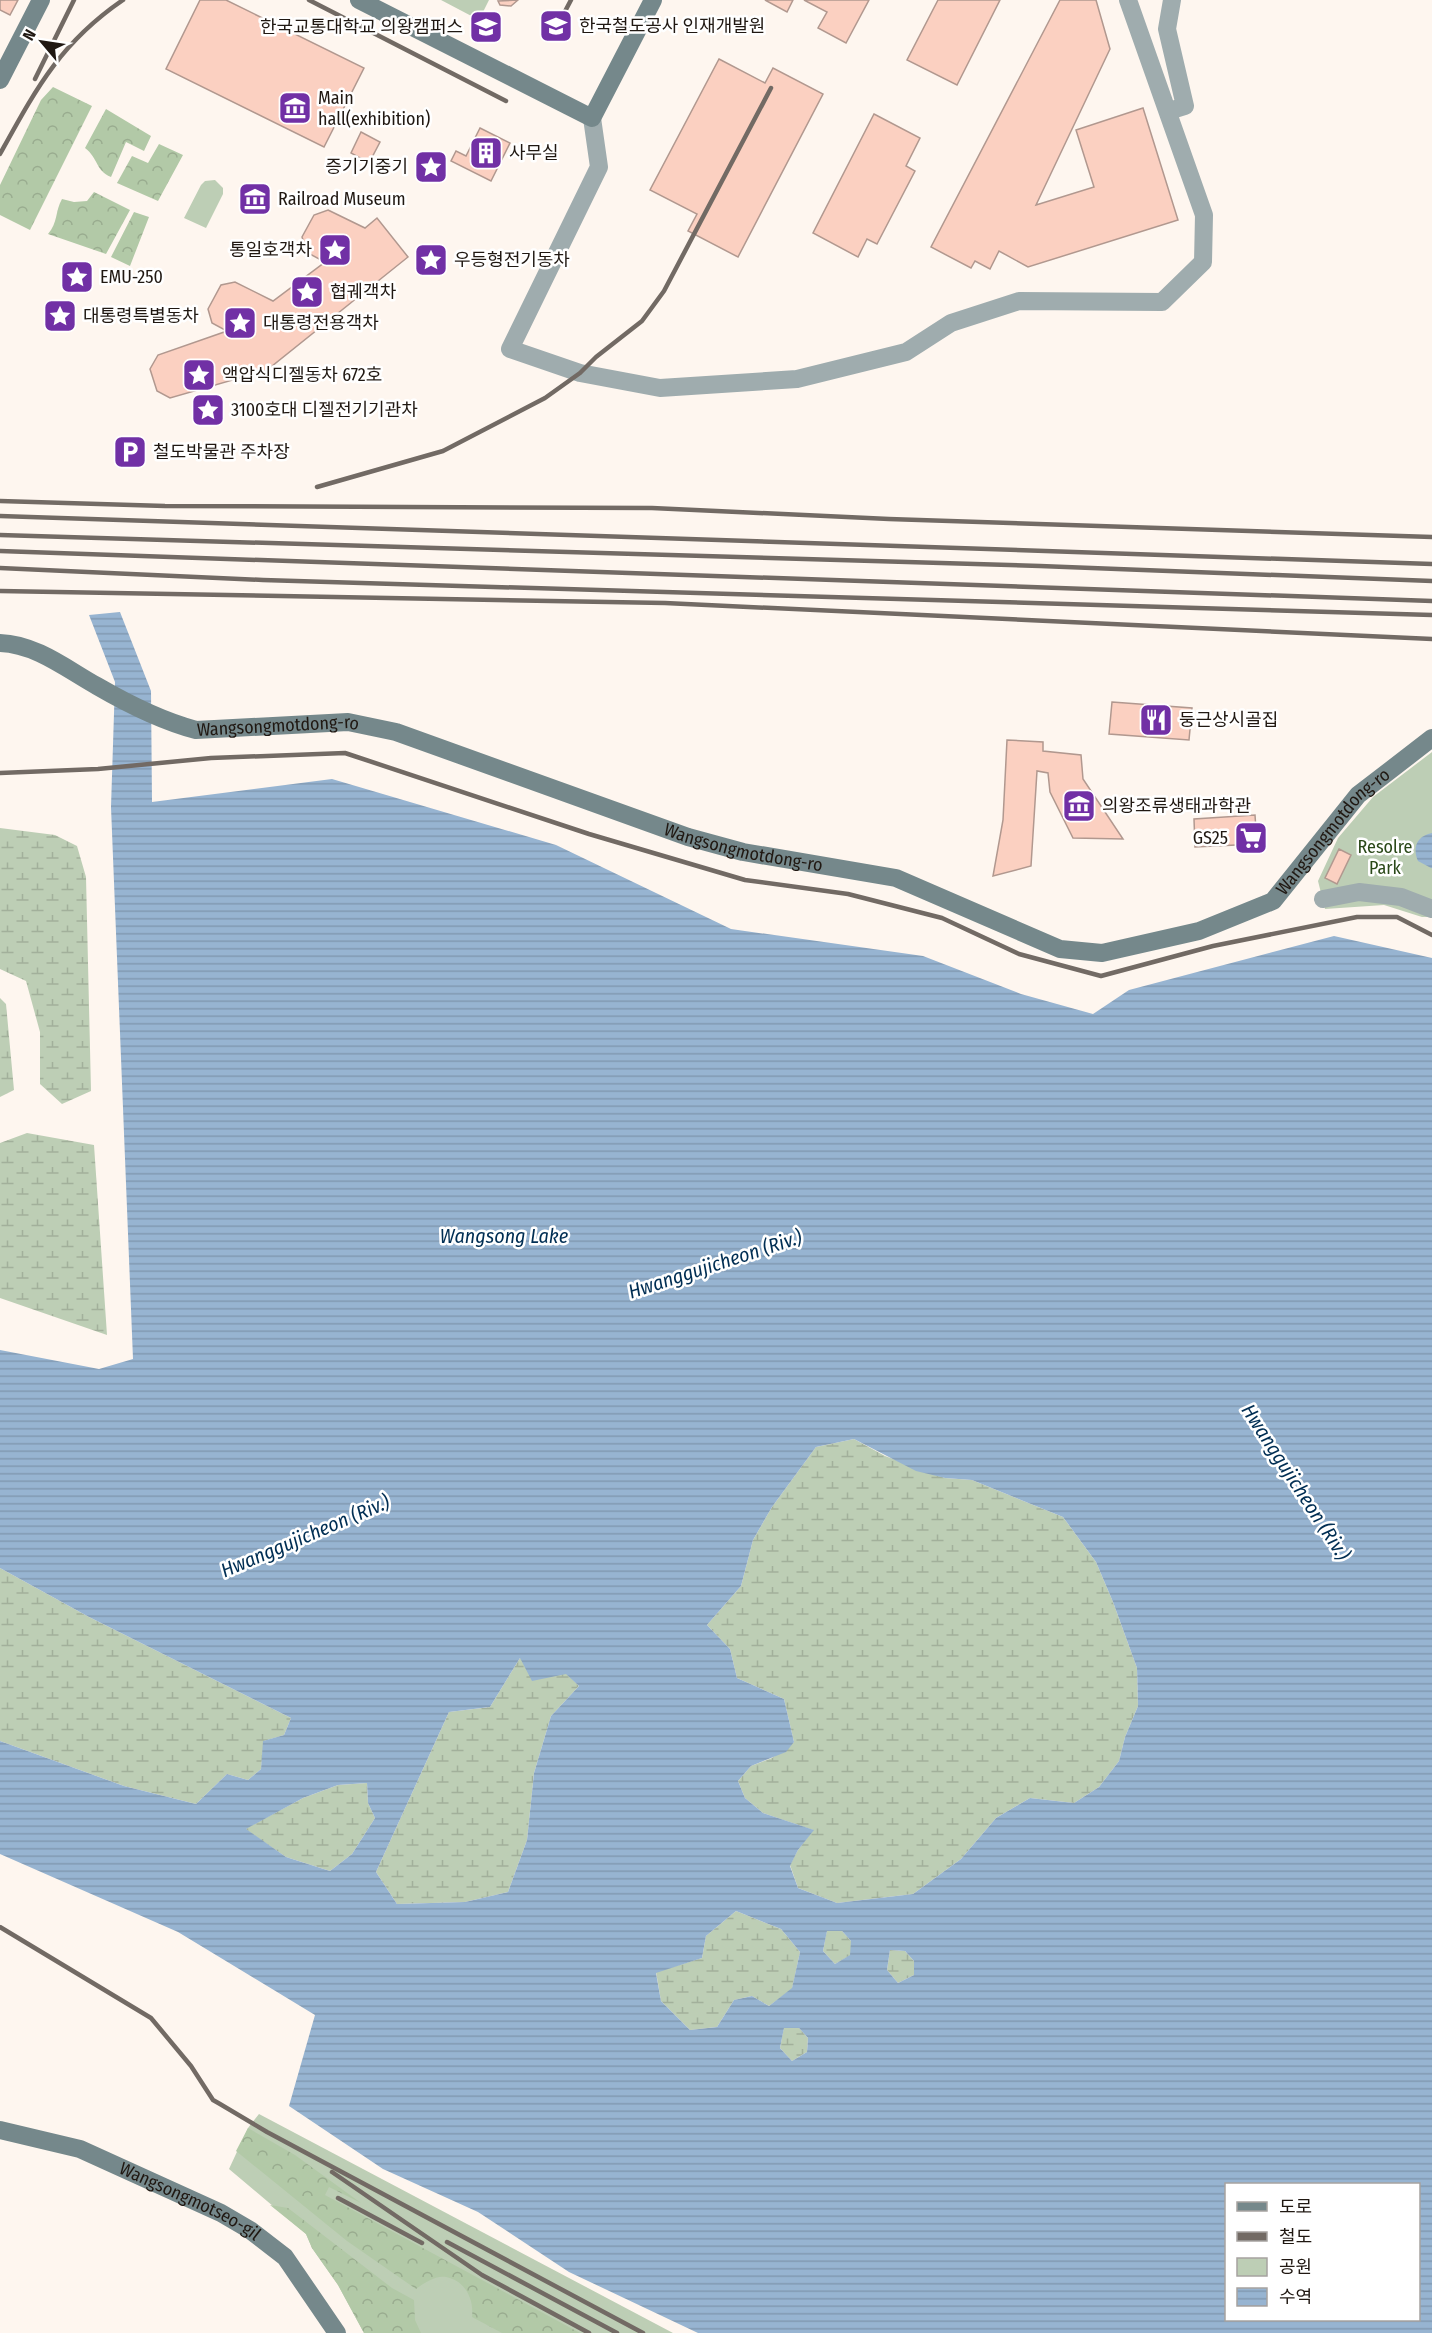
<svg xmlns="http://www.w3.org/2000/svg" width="1432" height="2333" font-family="'Fira Sans Condensed','Noto Sans KR',sans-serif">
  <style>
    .green { fill: #bdceb5 }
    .forest { fill: url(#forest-crowns) }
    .wetland { fill: url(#wetland-marsh) }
    .water { fill: url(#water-rules); fill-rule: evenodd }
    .building { fill: #fbd0c1; stroke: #b1988f; stroke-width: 1.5 }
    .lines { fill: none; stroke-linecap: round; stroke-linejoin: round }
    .street { stroke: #9facae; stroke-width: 18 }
    .secondary { stroke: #75888b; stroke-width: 18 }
    .rail { stroke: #726a64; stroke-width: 4.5 }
    .labels { text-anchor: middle; stroke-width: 5; stroke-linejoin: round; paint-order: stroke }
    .poi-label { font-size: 18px; fill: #201812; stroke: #fff; text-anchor: start }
    .street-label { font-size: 18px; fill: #201812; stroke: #fff }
    .park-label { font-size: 18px; fill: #2a4818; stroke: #fff }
    .water-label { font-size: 20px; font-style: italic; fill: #002e53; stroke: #fff }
  </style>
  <defs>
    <pattern id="forest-crowns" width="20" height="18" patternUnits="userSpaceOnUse" patternTransform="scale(1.5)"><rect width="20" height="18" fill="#b2c9a7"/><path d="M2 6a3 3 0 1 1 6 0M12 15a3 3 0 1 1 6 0" fill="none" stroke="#99ac8f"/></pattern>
    <pattern id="wetland-marsh" width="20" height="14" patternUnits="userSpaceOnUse" patternTransform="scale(1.5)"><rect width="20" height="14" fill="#bdceb5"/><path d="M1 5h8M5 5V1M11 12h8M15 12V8" fill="none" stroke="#a2b09b"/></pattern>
    <pattern id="water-rules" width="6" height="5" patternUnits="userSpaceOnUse" patternTransform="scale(1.5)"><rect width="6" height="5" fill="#97b4d1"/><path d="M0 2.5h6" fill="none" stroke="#829ab2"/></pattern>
  </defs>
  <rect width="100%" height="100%" fill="#fef6ef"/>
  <path class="green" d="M441,0H489L479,20Z
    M215,180L223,188V194L206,228L184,218L201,185L205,181Z
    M1432,752V917H1422L1384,905L1325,909L1318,881L1338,838L1373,797Z
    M259,2114L673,2333H364L338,2285L312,2248L306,2234L229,2169L248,2128Z"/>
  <path class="forest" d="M53,87L92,106L30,230L0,215V185L41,100Z
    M106,109L151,136L144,151L126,142L111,177C95,170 99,159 85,148Z
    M159,144L183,155L158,201L117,183L132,156L148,163Z
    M94,192L130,210L106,254L48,234C58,223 55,211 62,199L74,202L87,201Z
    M134,212L149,217L130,266L111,257Z
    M248,2128L295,2155L361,2203L329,2187L325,2195L580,2333H502L472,2317C474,2300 466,2281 446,2277C436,2275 424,2283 416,2289L347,2241L236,2151Z
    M270,2205L288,2208L392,2288L414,2300L415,2320L421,2333H364L338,2285L312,2248L306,2234Z"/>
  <path class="wetland" d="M0,828L55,835L77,846L86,877L91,1091L62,1104L40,1084V1032L26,981L0,969Z
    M0,998L6,1004L14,1090L0,1097Z
    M27,1133L94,1145L107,1335L0,1298V1143Z
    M854,1439L885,1456L945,1478L972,1480L1063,1517L1096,1562L1113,1602L1137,1668L1138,1706L1125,1737L1119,1761L1099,1787L1074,1803L1030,1798L996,1818L961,1859L913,1894L837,1903L798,1888L790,1865L798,1850L813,1830L763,1813L745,1798L738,1781L751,1766L772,1758L794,1742L784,1699L737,1678L730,1649L707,1625L741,1586L753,1540L772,1507L816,1447Z
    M0,1568L89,1617L291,1718L284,1735L264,1741L261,1769L248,1780L227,1774L196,1804L124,1786L0,1741Z
    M520,1658L567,1674L579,1686L551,1716L534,1773L527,1840L508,1892L465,1902L397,1904L376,1872L449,1712L490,1707Z
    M367,1783L368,1803L375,1818L352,1854L330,1871L286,1857L245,1829L303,1798L338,1785Z
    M736,1911L781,1929L800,1952L792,1989L769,2006L752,1996L734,2000L717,2027L690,2030L661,2001L656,1972L702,1958L706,1936Z
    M827,1930L842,1931L851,1941V1955L835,1964L823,1951Z
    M890,1950L905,1951L914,1961V1975L898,1983L887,1970Z
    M784,2027L799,2028L808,2038L807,2052L792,2061L780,2048Z"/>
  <path class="water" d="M120,612L151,691L152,802L332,779L556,845L731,929L923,956L1021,994L1093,1014L1129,990L1334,936L1432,958V2333H698L569,2272L478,2212L383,2169L289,2106L315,2015L178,1932L0,1854V1741L124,1786L196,1804L227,1774L248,1780L261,1769L263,1741L284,1735L291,1718L89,1617L0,1568V1350L99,1369L133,1359L111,807L115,682L89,615ZM854,1439L916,1471L945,1478L972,1480L1063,1517L1096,1562L1113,1602L1137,1668L1138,1706L1125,1737L1119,1761L1099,1787L1074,1803L1030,1798L996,1818L961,1859L913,1894L837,1903L798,1888L790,1866L798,1850L814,1830L763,1813L745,1798L738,1781L751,1766L786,1752L794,1742L784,1699L737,1678L730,1649L707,1625L741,1586L753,1540L772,1507L816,1447ZM520,1658L532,1681L566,1674L579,1686L551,1716L534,1773L527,1840L508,1892L465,1902L397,1904L376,1872L449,1712L490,1707ZM367,1783L368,1803L375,1818L352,1854L330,1871L286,1857L246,1829L303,1798L338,1785ZM736,1911L781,1929L800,1952L792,1988L769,2006L752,1996L734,2000L717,2027L690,2030L661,2001L656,1973L702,1958L706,1936ZM827,1931H842L851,1941L850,1955L835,1964L823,1951ZM890,1950L905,1951L914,1961V1975L898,1983L887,1970ZM784,2028H799L808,2038L807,2052L792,2061L780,2048ZM1226,2184H1418V2320H1226Z
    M1432,833V868H1431L1418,861C1412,847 1417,836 1432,833Z"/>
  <path class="building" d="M0,0H18L10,15L0,10Z
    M200,0H226L364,68L324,147L166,69Z
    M518,0L511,6L500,5L498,1Z
    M765,0H793L787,12Z
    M804,0H869L846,43L818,28L827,12Z
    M938,0H1000L957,85L907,60Z
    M1060,0H1096L1110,49L1036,205L1094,187L1076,130L1143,108L1178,220L1028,267L999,251L990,269L975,261L971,268L931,247Z
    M719,59L765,83L773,68L823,94L738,257L688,231L697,214L650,190Z
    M874,114L920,138L906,166L915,171L877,244L867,239L858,257L813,233Z
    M480,128L510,143L491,181L451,161L456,151L466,156Z
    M361,132L380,142L369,163L351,153Z
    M328,210L365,228L377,218L408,257L267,370L170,398L157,391L150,369L158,355L227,331L212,323L208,309L221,285L235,282L273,301L325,262L308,253L302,237L314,215Z
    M1112,702L1192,708L1189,740L1109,734Z
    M1007,740L1043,742V751L1081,755L1083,779L1123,839L1073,838L1050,792L1048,773L1037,771L1031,866L993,876L1003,820Z
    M1255,815L1257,844L1195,847L1194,819Z
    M1339,849L1351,855L1337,884L1325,878Z"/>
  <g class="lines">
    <path class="street" d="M1169,111L1185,106L1167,29L1172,0
      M592,118L599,167L510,349L580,373L660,388L797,379L906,352L951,323L1019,301L1162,302L1203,262L1204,215L1128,0
      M1323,899L1359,892L1401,897L1432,909"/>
    <g class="secondary">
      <path d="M359,0L592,118L653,0"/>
      <path d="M0,80L41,0"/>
      <path id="s1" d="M0,643C36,644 68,670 97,686C128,704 162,721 196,730L348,722L396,732L688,837L743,852L896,878L1060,949L1102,953L1199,931L1273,901L1358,795L1432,738"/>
      <path id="s2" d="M0,2130L80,2149L221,2213L250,2230L285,2257L337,2333"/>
    </g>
    <path class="rail" d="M309,0L506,101
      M561,19L571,0
      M35,79L74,0
      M0,154C36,89 60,43 123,0
      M317,487L443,451L545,398L580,373L596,357L642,321L664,291L771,88
      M0,501L165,506L652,508L889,519L1432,537
      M0,516L1432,564
      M0,535L1040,566L1432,581
      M0,551L1432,601
      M0,568L263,580L1432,615
      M0,591L665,603L1432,639
      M0,773L98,769L211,758L345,753L589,834L745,880L848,894L942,918L1019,954L1101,976L1213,946L1357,917H1397L1432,935
      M0,1927L151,2018L191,2066L213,2100L220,2104L267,2132L643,2333
      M332,2172L482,2275L589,2333
      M338,2198L422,2243
      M447,2242L617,2333"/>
  </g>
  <defs>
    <g id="university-square" transform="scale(1.725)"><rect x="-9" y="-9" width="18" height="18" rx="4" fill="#7130a5" stroke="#fff"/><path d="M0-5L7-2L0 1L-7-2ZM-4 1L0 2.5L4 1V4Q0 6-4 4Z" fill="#fff"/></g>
    <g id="museum-square" transform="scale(1.725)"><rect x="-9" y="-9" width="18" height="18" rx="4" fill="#7130a5" stroke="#fff"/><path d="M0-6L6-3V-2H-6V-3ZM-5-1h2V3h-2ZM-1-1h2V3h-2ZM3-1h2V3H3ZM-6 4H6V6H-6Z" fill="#fff"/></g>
    <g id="building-square" transform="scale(1.725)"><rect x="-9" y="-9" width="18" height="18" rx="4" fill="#7130a5" stroke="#fff"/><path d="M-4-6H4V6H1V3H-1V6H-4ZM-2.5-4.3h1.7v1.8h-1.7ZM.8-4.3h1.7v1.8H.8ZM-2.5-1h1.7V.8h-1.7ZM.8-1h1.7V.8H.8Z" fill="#fff"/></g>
    <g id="sight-square" transform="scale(1.725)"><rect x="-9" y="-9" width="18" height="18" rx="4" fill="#7130a5" stroke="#fff"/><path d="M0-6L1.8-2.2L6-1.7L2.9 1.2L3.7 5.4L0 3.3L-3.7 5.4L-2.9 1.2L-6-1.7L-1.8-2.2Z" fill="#fff"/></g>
    <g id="parking-square" transform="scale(1.725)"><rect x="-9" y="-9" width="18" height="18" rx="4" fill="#7130a5" stroke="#fff"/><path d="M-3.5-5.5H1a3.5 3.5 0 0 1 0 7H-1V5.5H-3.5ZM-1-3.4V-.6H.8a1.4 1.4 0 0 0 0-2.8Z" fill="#fff"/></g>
    <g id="restaurant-square" transform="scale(1.725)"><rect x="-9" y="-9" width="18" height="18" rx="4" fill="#7130a5" stroke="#fff"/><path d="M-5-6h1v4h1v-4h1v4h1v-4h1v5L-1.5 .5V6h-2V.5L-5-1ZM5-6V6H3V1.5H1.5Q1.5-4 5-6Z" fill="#fff"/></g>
    <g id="supermarket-square" transform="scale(1.725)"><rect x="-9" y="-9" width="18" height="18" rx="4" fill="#7130a5" stroke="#fff"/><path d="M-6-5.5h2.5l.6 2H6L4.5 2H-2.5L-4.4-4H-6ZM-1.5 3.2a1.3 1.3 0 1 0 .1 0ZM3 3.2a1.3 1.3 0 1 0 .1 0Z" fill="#fff"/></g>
  </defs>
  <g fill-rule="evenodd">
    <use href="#university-square" x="556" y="26"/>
    <use href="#university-square" x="486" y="27"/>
    <use href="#museum-square" x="295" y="108"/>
    <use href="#building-square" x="486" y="153"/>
    <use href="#sight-square" x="431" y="167"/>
    <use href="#museum-square" x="255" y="199"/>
    <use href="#sight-square" x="335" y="250"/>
    <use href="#sight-square" x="431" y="260"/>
    <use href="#sight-square" x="77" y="277"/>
    <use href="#sight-square" x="307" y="292"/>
    <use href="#sight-square" x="60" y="316"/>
    <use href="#sight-square" x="240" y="323"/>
    <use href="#sight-square" x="199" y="375"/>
    <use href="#sight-square" x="208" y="410"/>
    <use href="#parking-square" x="130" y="452"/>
    <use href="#restaurant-square" x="1156" y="720"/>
    <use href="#museum-square" x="1079" y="806"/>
    <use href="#supermarket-square" x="1251" y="838"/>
  </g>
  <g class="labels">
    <g class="poi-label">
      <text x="579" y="32">한국철도공사 인재개발원</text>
      <text x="463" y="33" text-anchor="end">한국교통대학교 의왕캠퍼스</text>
      <text x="318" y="104">Main<tspan x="318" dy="21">hall(exhibition)</tspan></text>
      <text x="509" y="159">사무실</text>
      <text x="408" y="173" text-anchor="end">증기기중기</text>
      <text x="278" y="205">Railroad Museum</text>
      <text x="312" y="256" text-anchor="end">통일호객차</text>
      <text x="454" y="266">우등형전기동차</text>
      <text x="100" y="283">EMU-250</text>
      <text x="330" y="298">협궤객차</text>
      <text x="83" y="322">대통령특별동차</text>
      <text x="263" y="329">대통령전용객차</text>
      <text x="222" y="381">액압식디젤동차 672호</text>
      <text x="231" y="416">3100호대 디젤전기기관차</text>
      <text x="153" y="458">철도박물관 주차장</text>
      <text x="1179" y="726">둥근상시골집</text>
      <text x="1102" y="812">의왕조류생태과학관</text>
      <text x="1228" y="844" text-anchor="end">GS25</text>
    </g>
    <g class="street-label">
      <text dy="6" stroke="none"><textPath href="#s1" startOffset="298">Wangsongmotdong-ro</textPath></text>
      <text dy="6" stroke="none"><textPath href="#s1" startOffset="1432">Wangsongmotdong-ro</textPath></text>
      <text dy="6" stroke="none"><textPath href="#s1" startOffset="784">Wangsongmotdong-ro</textPath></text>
      <text dy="6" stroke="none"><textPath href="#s2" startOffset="204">Wangsongmotseo-gil</textPath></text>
    </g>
    <g class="park-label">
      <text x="1385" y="853">Resolre<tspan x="1385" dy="21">Park</tspan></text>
    </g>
    <g class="water-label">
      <text x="504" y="1243">Wangsong Lake</text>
      <text transform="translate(715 1264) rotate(-18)" y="7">Hwanggujicheon (Riv.)</text>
      <text transform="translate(1296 1482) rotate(57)" y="7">Hwanggujicheon (Riv.)</text>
      <text transform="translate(305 1536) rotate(-23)" y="7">Hwanggujicheon (Riv.)</text>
    </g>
  </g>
  <rect x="1225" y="2183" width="195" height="138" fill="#ffffff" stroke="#a6a3a0" stroke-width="1.5"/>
  <rect x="1237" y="2202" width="30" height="9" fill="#75888b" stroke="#a6a3a0" stroke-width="1.5"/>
  <text x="1279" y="2213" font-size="18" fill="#201812">도로</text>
  <rect x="1237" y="2232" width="30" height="9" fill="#726a64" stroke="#a6a3a0" stroke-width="1.5"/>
  <text x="1279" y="2243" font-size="18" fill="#201812">철도</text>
  <rect x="1237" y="2258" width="30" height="18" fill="#bdceb5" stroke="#a6a3a0" stroke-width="1.5"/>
  <text x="1279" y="2273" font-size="18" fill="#201812">공원</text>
  <rect x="1237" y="2288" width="30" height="18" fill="url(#water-rules)" stroke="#a6a3a0" stroke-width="1.5"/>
  <text x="1279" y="2303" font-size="18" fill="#201812">수역</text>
  <g transform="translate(42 42) rotate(299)" stroke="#ffffff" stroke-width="4.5" paint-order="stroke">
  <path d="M0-4.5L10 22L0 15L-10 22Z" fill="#201812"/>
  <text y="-9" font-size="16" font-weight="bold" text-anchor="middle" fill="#201812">N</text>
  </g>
</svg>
